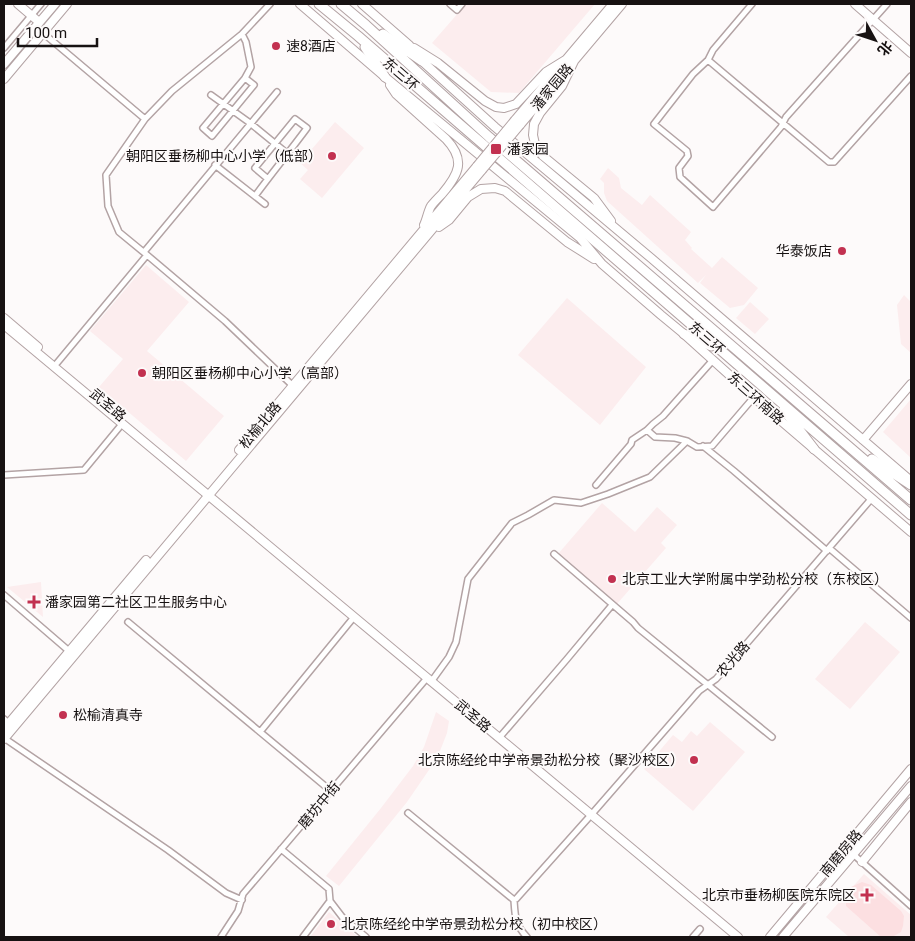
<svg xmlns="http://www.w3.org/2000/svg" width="915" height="941" font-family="Roboto,'Noto Sans SC',sans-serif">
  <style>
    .built { fill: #fcedee }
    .green { fill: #fcdfe1 }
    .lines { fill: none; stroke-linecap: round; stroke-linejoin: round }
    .street-casing { stroke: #b3a3a4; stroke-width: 8 }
    .secondary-casing { stroke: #b3a3a4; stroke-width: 10 }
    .primary-casing { stroke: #b3a3a4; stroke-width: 10 }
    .highway-casing { stroke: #b3a3a4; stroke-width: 11 }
    .street { stroke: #fff; stroke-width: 5 }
    .secondary { stroke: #fff; stroke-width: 8 }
    .primary { stroke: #fff; stroke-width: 8 }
    .highway { stroke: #fff; stroke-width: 9 }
    .secondary-bridge-casing { stroke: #b3a3a4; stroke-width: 10; stroke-linecap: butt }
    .secondary-bridge { stroke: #fff; stroke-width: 8 }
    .poi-dot { fill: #c23150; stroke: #fdfafa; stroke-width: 2 }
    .labels { text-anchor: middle; stroke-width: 4; stroke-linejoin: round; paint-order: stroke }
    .poi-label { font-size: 14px; fill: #171212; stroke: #fdfafa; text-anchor: start }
    .street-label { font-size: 14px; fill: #171212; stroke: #fdfafa }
  </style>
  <rect width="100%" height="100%" fill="#fdfafa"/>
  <path class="built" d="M466,4H595L519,93L491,92L432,43Z
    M335,122L364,148L322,198L300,179L308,170L300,163Z
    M608,168L619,178L621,188L642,205L650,195L691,232L685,240L692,248L691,249L712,268L722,257L758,288L744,305L730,308L700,283L706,275L698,283L607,201L604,193V183L600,179Z
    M146,265L189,302L147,351L224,416L186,461L99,387L123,359L90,331Z
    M904,295L911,302V353L901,344L897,305Z
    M567,298L646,367L600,425L518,355Z
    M750,302L769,319L755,334L736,318Z
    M911,399V458L883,432Z
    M602,503L635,532L657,507L677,525L661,543L666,548L616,605L558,554Z
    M41,582L43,617L7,587Z
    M865,622L900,652L850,709L815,679Z
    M436,712L449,721L447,733L440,751L431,767L407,802L339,886L326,876L381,808L413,766L424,747Z
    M710,722L745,752L693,811L644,769L673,735L682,742L691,731L697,736Z
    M864,874L911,915V937H849L826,917Z
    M329,912L358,937H310Z"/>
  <path class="green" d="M862,882L871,885L901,911L904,916L903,926L901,932L892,937H881L846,906V896L851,887Z"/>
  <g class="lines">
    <g class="street-casing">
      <path id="street" d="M270,4L242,34L172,91L145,119L106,175L108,206L119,232L147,255L225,321L293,386
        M450,4L457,10L462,4
        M752,4L713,50L708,60L693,74L654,124L687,151L688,156L679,168L680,177L713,207L781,127L786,117L887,4
        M43,33L145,119
        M242,34L246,42L251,67L245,78
        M4,48L41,4
        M708,60L829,162H834L911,76
        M245,78L254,85L212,136L203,128Z
        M211,95L250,123L294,159
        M215,165L265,204
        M255,196C272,173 290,151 307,128L295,119L255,168L268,179
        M144,252L277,92
        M57,363L147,255
        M647,430L655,437L675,438L687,441
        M703,446L734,471L827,551
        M4,475L84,470L122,424
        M596,485L631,444L632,440L647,430L653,424L663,416L713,360
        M829,548L911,618
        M554,554L633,622L638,628L772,737
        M4,595L69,651
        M128,622L331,791
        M431,682L449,657L456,642L468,579L512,523L528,515L554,500L581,503L608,494L650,477L687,441L697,447L712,446L754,397
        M4,719L11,725
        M260,732L354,617
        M4,738L168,850L226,893L242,900
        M499,738L567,659L612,605
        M408,813L514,900C515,916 515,925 527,937
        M281,849L329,889L330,901L343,918L366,937
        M853,854L911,906
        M514,900L516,899L591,815L699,691L716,679L872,498
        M221,937L238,911L243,894L427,678
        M303,937L330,901
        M693,937L700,929"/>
    </g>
    <g class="secondary-casing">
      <path id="secondary" d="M18,4L39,22
        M300,4L385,77L580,238L602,264L661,315L684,334L766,408L911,532
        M362,4L409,45L422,61L495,127L651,258L911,481
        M855,4L911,53
        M414,48L438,63L485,101L496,107L504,108L516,104L546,72L567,59
        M575,59L562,86L540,113L534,124L533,135L535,144L543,156L594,198L611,221
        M390,85L396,94L446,139C466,160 459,174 442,194C438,198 434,202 431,206C428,211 427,219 424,225
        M515,120L613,4
        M520,125L622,4
        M439,227L449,220L468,197L481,189L495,188L505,191L567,242L594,259
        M4,318L38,347
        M4,325L738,937
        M863,440L911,384
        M239,450L477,166
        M4,729L146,560
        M4,739L482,170
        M862,862L911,802
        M770,937L911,769
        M783,937L911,786"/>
    </g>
    <g class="primary-casing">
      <path id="primary" d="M4,64L55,4
        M4,79L67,4"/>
    </g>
    <g class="highway-casing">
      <path id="highway" d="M319,4L358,36L911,515
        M341,4L366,25L489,137L911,500
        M383,34L422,61
        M365,47L385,77
        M684,334L711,346
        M784,410L814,449
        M872,459L911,485"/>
    </g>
    <use href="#street" class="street"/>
    <use href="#secondary" class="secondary"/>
    <use href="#primary" class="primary"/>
    <use href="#highway" class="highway"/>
    <g class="secondary-bridge-casing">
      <path id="secondary-bridge" d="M477,166L515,120
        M482,170L520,125"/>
    </g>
    <use href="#secondary-bridge" class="secondary-bridge"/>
  </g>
  <g class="poi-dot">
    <circle cx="276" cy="46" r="5"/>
    <rect x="490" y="143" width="12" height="12" rx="2.5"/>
    <circle cx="332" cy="156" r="5"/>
    <circle cx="842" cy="251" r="5"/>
    <circle cx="142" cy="373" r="5"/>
    <circle cx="612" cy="579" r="5"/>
    <path d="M31.5 594.5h5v5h5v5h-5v5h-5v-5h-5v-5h5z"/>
    <circle cx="63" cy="715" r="5"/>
    <circle cx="694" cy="760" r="5"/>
    <path d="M864.5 887.5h5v5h5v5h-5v5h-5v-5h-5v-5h5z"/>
    <circle cx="331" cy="924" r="5"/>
  </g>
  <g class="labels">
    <g class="poi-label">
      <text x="286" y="51">速8酒店</text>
      <text x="507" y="154">潘家园</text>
      <text x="322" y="161" text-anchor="end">朝阳区垂杨柳中心小学（低部）</text>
      <text x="832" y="256" text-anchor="end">华泰饭店</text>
      <text x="152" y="378">朝阳区垂杨柳中心小学（高部）</text>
      <text x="622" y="584">北京工业大学附属中学劲松分校（东校区）</text>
      <text x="45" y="607">潘家园第二社区卫生服务中心</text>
      <text x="73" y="720">松榆清真寺</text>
      <text x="684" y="765" text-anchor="end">北京陈经纶中学帝景劲松分校（聚沙校区）</text>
      <text x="856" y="900" text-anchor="end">北京市垂杨柳医院东院区</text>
      <text x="341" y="929">北京陈经纶中学帝景劲松分校（初中校区）</text>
    </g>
    <g class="street-label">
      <text transform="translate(401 74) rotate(41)" y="5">东三环</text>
      <text transform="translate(552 87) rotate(-50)" y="5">潘家园路</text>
      <text transform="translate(707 338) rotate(41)" y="5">东三环</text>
      <text transform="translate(756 398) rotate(42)" y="5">东三环南路</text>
      <text transform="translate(108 405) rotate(40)" y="5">武圣路</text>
      <text transform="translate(260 425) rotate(-50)" y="5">松榆北路</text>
      <text transform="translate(733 659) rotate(-49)" y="5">农光路</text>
      <text transform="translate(473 716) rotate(40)" y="5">武圣路</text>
      <text transform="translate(319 805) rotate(-50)" y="5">磨坊中街</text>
      <text transform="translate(841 853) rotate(-50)" y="5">南磨房路</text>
    </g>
  </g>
  <rect width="915" height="941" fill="none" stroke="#171212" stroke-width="10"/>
  <g transform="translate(875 40) rotate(130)" stroke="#fdfafa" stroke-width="4" paint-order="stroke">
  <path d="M0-4L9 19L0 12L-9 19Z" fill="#171212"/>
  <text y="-8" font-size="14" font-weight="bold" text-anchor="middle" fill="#171212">北</text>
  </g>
  <path d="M18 38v8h79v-8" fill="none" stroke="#171212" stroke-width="2.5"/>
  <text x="25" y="38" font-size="15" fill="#171212" stroke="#fdfafa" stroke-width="4" paint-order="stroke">100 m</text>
</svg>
